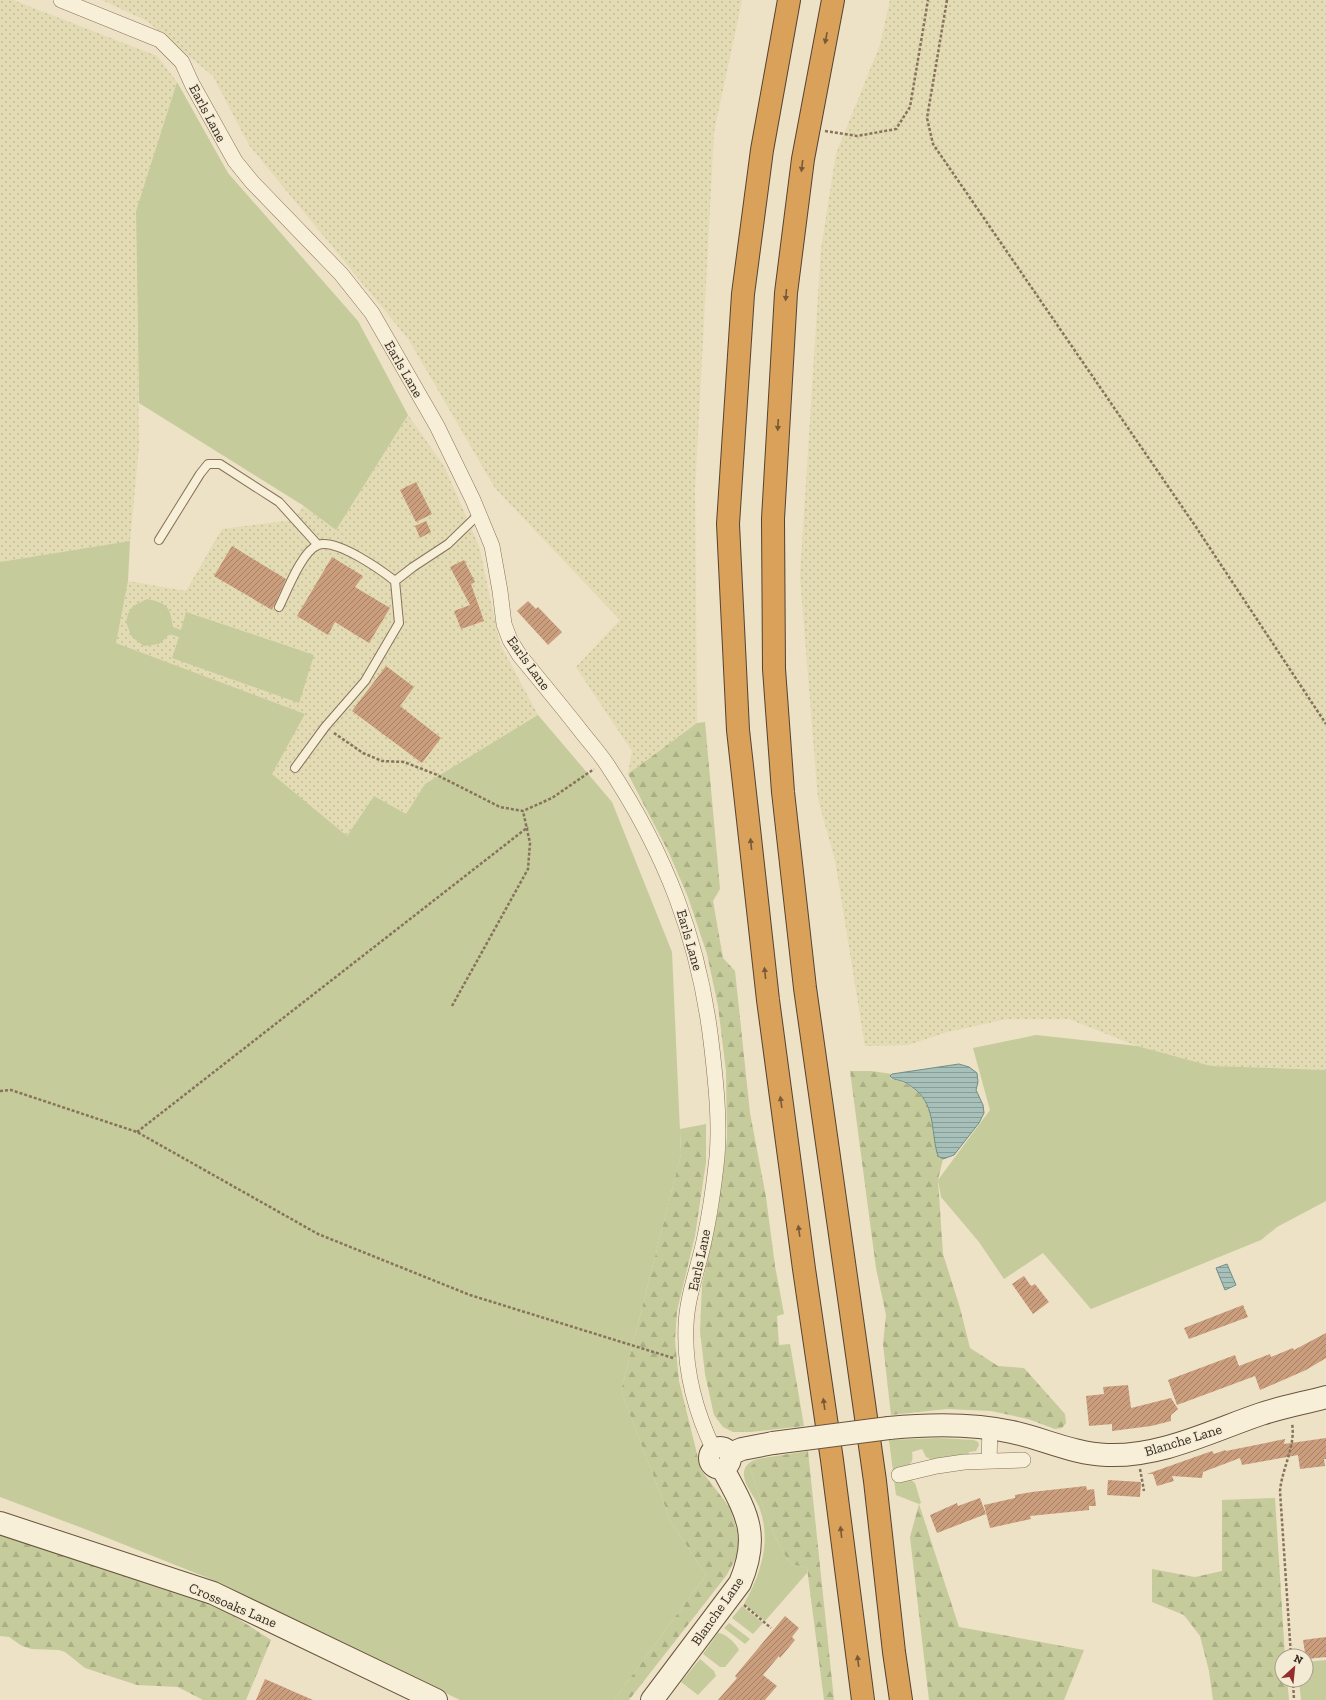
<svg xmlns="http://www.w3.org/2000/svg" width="1326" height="1700" font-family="'Zilla Slab',serif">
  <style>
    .farmland { fill: url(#farmland-dots) }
    .grass { fill: #c5cb9a }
    .forest { fill: url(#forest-firs) }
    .water { fill: url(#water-rules); stroke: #6e8f87 }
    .building { fill: url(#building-hatch) }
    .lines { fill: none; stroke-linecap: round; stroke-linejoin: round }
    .lane-casing { stroke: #87735c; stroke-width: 10 }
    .street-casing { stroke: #87735c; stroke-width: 16 }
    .secondary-casing { stroke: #69543f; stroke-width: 24 }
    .highway-casing { stroke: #554230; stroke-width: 24 }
    .path { stroke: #87735c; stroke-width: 2.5; stroke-dasharray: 3 2; stroke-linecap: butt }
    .lane { stroke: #f8efd9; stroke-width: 8 }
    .street { stroke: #f8efd9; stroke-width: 15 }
    .secondary { stroke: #f8efd9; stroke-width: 22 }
    .highway { stroke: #d9a15a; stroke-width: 22 }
    .secondary-bridge-casing { stroke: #69543f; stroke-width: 24; stroke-linecap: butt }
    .secondary-bridge { stroke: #f8efd9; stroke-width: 22 }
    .oneway { fill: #785a37 }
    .labels { text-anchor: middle; stroke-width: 3; stroke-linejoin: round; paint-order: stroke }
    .street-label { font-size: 14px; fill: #382b1f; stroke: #f4ebd5 }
  </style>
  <defs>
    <pattern id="farmland-dots" width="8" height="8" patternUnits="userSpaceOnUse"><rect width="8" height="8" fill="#e2dbb3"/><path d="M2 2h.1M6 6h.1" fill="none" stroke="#c3bc9a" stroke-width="1.8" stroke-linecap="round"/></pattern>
    <pattern id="forest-firs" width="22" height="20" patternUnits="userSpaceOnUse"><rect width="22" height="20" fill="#c5cb9a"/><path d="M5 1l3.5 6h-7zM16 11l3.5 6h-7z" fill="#aaae84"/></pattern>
    <pattern id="water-rules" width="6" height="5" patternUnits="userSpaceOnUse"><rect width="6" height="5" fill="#a7c0b9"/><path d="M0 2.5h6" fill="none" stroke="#899c96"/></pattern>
    <pattern id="building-hatch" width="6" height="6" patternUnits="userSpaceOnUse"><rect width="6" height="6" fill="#ca9d7d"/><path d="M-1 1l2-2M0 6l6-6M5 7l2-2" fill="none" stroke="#a58066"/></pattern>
  </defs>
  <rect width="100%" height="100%" fill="#ede1c6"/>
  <path class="farmland" d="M0,0H13L157,56L177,82L136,211L139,446L130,541L0,562Z
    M102,0H742L714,132L695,489L697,723L628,774L632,751L576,667L620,620L495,488L409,340L249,145L213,76L147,21Z
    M890,0H1326V1070L1211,1066L1137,1046L1069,1019H1007L947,1032L908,1045L865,1046L835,860L818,799L800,576L821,249L836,154L880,45Z
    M408,415L444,466L479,546L500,644L538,715L425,784L406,814L374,796L347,836L271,774L305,714L116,643L128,581L186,591L222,529L294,520L304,506L336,530Z"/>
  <path class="grass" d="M177,82L228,173L358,321L408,415L336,530L304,506L139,403L136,211Z
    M130,541L128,581L116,643L305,714L272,774L347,836L374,796L406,814L425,784L538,715L612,802L672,952L681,1154L621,1391L671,1522L706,1575L614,1700H460L208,1578L85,1529L0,1497V562Z
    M147,599C167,603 170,607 173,627L181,630L186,612L314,655L299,703L172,658L179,637L170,634L159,644L144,646L132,637L126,622L128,614L133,606Z
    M1036,1035L1137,1046L1211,1066L1326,1070V1201L1277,1227L1261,1240L1091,1309L1043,1253L1004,1279L979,1242L941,1197L938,1180L990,1110L973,1048Z
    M939,1438L974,1440L978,1442L979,1445L976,1451L969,1452L968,1456L933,1460L926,1457L922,1449L912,1452C913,1459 913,1462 907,1467L909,1478L915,1483L921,1503L919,1504L896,1495L889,1440Z
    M758,1459L750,1467C755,1485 779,1555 792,1564C796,1566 803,1566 807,1568V1573L765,1621L744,1604C761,1574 772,1540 759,1507C755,1497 745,1486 744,1476C743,1467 749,1461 758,1459Z
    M742,1606L763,1623L753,1634L732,1618Z
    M729,1623L750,1639L745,1644L724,1628Z
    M718,1633C725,1633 737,1644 739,1650L725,1667H720L703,1654Z
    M700,1659L714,1671L716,1676L698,1695L681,1682Z
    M1326,1660V1700H1301L1299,1680H1306V1662Z"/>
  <path class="forest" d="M705,722L720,889L713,901L723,958L735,971L750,1113L766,1197L775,1266L784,1314L777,1316L779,1345L790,1344L804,1426L751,1432H733L723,1427L714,1415L705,1374L700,1331L702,1285L718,1210L727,1138L726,1071L718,1006L707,954L688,897L669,853L628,774L697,723Z
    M850,1071H871L892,1074L890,1076L891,1079C912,1083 929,1098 932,1120C934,1132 934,1145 938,1156L943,1159L938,1180L943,1254L960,1308L970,1348L998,1366L1024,1368L1065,1414L1066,1423L1062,1428L1055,1429L1028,1419L991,1411L947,1409L891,1415L883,1344L886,1315L876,1268Z
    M706,1124V1162L695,1236L677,1311L675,1340L679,1381L701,1470L730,1508L737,1530L739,1553L726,1576L629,1700H614L706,1575L671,1522L621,1391L681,1154L680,1129Z
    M808,1451L834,1700H824L807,1568C803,1566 796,1566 792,1564C779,1555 755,1485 750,1467L758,1459Z
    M1275,1498L1285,1656H1282V1680H1287L1289,1700H1213L1209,1671L1200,1636L1184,1615L1152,1602V1569L1195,1577L1222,1571V1500Z
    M919,1504L959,1627L1084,1650L1064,1700H929L910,1537Z
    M0,1527L212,1602L271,1640L246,1700H203L178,1687L137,1685L85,1668L65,1652L59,1650L32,1649L22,1646L9,1637L0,1636Z"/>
  <path class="water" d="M959,1064L969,1067L977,1073L978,1082L976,1090L983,1105L984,1113L979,1123L954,1155L943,1159L938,1156C931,1135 936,1107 916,1090C912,1087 906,1082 901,1081C896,1079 893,1080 890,1076L892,1074Z
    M1227,1264L1236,1285L1225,1290L1216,1268Z"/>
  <path class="building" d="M416,482L432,514L416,522L400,490Z
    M426,521L431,532L420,538L415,526Z
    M232,546L286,579L272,610L214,576Z
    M332,557L363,576L355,587L390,608L369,643L335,622L328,635L297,616Z
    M464,560L475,582L471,584L484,621L461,629L454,611L470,605L450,567Z
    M528,601L536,609L538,607L562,632L548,645L517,611Z
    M386,666L414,687L400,706L441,738L422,763L352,711Z
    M1024,1276L1031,1286L1035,1284L1049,1302L1033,1314L1012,1284Z
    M1243,1305L1248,1317L1189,1339L1184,1328Z
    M1326,1333V1358L1306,1370L1260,1390L1255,1376L1177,1405L1168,1380L1235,1355L1239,1366L1270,1354L1271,1357L1293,1348L1294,1350Z
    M1128,1385L1131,1408L1171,1398L1178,1409L1171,1415V1421L1151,1426L1112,1431V1424L1089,1426L1086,1396L1104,1394L1103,1387Z
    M1326,1438V1459H1324L1325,1466L1300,1469L1298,1455L1242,1465L1240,1458L1203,1472L1202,1478L1172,1476L1174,1481L1157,1486L1153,1474H1147L1212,1451L1214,1454L1225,1450L1226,1451L1285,1439L1284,1444Z
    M1108,1480L1141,1482L1140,1497L1107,1495Z
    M1086,1486L1087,1490L1094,1489L1096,1506H1089V1510L1030,1516L1031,1519L990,1528L984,1505L1015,1498V1495L1032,1492Z
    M980,1498L986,1514L937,1533L930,1515L957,1503L958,1506Z
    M785,1616L799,1628L792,1637L795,1640L780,1658L779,1656L763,1675L777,1686L765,1700H718L737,1678L735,1676Z
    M1326,1637V1657L1306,1659L1303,1640Z
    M265,1679L313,1700H256Z"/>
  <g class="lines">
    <g class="lane-casing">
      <path id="lane" d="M159,540L200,474L208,464H220L279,502L318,545
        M279,607C287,591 302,551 318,545C336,538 381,570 395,581
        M295,768L325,727L365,681L399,623L395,581L413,567L448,544L479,514"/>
    </g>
    <g class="street-casing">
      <path id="street" d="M61,0L160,40L182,62L192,84L235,161L252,182L341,274L372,313L437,426L473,500L492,546L500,591L504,624L510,640L520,656C539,679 558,702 577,726C586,738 597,750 606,763C666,853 700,941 712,1049C716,1084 720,1122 717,1157C714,1185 710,1214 704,1241C698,1269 687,1297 686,1325C684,1369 695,1411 714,1450
        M989,1461L990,1428
        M899,1475L937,1466L964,1462L1023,1460"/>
    </g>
    <g class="secondary-casing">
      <path id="secondary" d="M889,1428C930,1424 972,1423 1012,1432C1044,1439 1074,1454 1107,1455C1161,1457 1211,1431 1261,1414C1282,1407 1304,1403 1326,1397
        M710 1458a10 10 0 1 1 20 0a10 10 0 1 1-20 0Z
        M730,1454L742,1449L773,1443
        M0,1523L213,1593L436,1700
        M652,1700L740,1583C761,1534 746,1512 723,1469"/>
    </g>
    <g class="highway-casing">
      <path id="highway" d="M789,0L762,150L743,294L728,524L738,730L768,1000L804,1269L832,1460L863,1700
        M833,0L803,159L786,293L773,519L774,669L783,792L805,988L875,1481L894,1652L901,1700"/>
    </g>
    <path class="path" d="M947,0L927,118L933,144L1196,527L1326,724
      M825,131L857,136L896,129L910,107L928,0
      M334,733L363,753L382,761L404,762L435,774L500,807L523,811L552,798L594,769
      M452,1006L528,869L530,843L523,811
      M0,1091L11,1090L137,1132L318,1234L470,1295L673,1358
      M137,1132L528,827
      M1140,1469L1144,1491
      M744,1605L771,1628
      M1291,1656L1280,1491C1282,1468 1296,1446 1292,1423
      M1293,1680L1294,1700"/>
    <use href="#lane" class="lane"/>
    <use href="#street" class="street"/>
    <use href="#secondary" class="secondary"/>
    <use href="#highway" class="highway"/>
    <g class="secondary-bridge-casing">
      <path id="secondary-bridge" d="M773,1443L889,1428"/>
    </g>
    <use href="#secondary-bridge" class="secondary-bridge"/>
  </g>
  <defs><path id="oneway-solid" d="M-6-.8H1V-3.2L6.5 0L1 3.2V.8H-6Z"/></defs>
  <g class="oneway">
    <use href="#oneway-solid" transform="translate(826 38) rotate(101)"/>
    <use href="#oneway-solid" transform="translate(802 166) rotate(97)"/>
    <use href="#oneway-solid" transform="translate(786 295) rotate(95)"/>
    <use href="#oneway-solid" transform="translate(778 425) rotate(93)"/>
    <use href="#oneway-solid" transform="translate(751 844) rotate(-96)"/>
    <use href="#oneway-solid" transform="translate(765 973) rotate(-96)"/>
    <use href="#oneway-solid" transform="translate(781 1102) rotate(-98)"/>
    <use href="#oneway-solid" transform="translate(799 1231) rotate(-98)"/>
    <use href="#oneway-solid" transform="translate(824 1404) rotate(-98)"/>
    <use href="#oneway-solid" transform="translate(841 1532) rotate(-97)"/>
    <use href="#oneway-solid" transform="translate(858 1661) rotate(-97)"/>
  </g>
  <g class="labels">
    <g class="street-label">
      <text transform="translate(208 113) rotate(62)" y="5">Earls Lane</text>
      <text transform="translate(404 369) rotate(60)" y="5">Earls Lane</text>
      <text transform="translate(529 663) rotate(54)" y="5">Earls Lane</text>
      <text transform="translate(690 940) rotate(74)" y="5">Earls Lane</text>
      <text transform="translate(699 1260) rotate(-78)" y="5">Earls Lane</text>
      <text transform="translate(1183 1440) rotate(-17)" y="5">Blanche Lane</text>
      <text transform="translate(233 1605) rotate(23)" y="5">Crossoaks Lane</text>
      <text transform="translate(717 1611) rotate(-55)" y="5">Blanche Lane</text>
    </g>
  </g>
  <g transform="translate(1294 1668) rotate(27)"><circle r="19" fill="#f4ebd5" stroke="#a99e8c"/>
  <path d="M0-3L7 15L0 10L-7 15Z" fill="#942e2e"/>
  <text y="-6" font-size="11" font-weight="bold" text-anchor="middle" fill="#382b1f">N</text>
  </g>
</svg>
